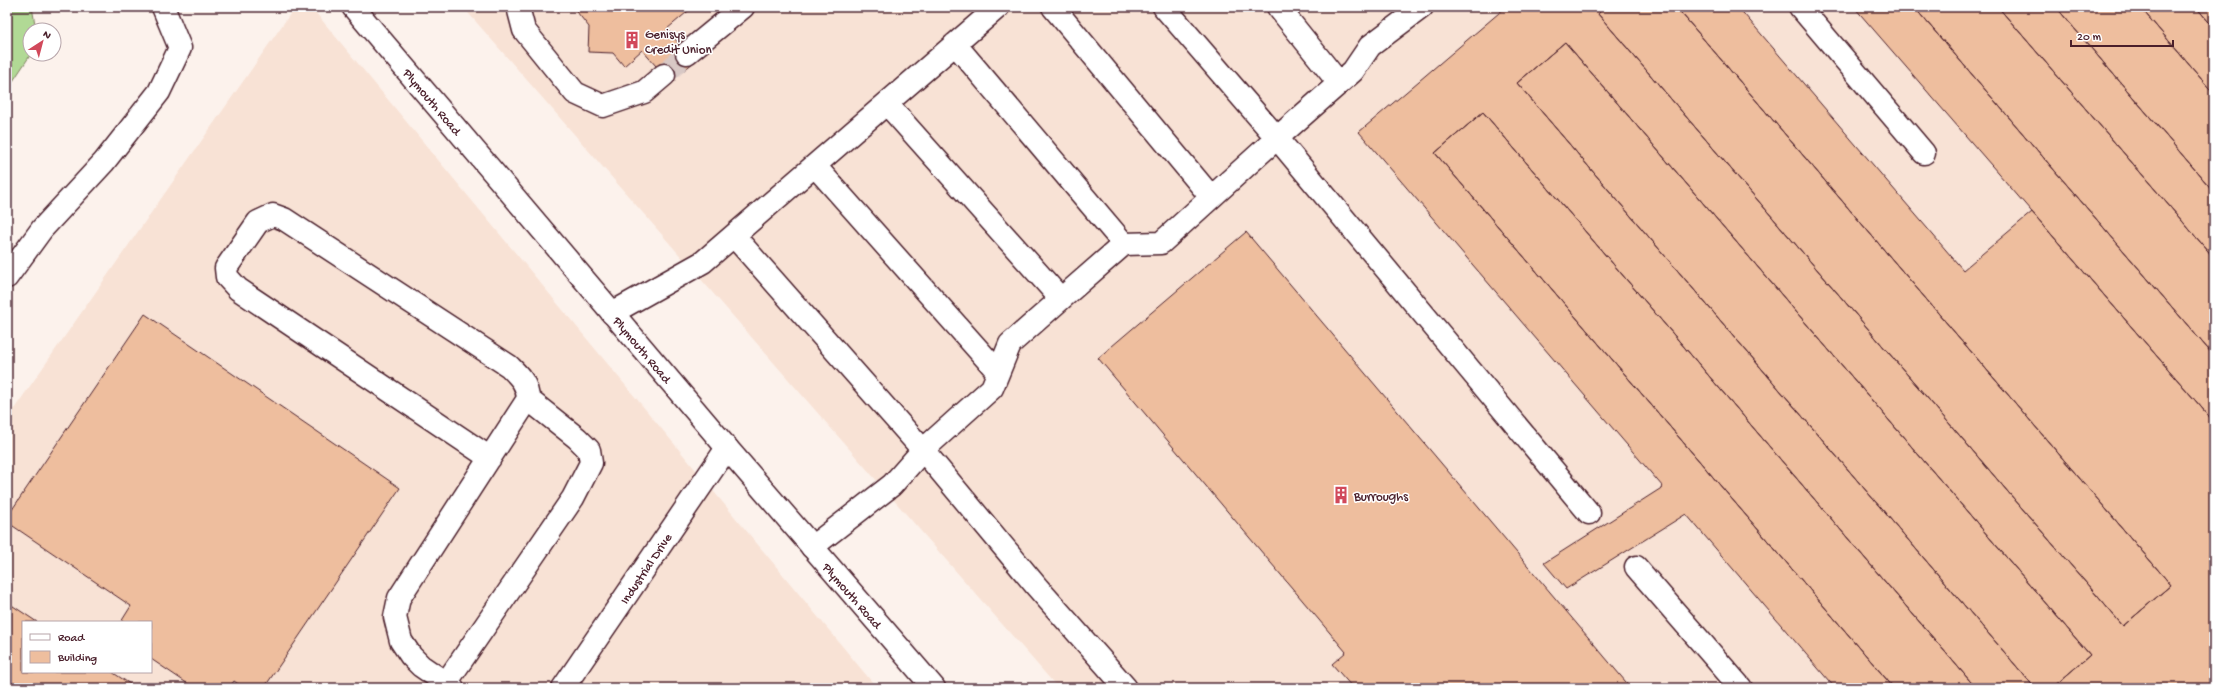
<svg xmlns="http://www.w3.org/2000/svg" width="2221" height="695" font-family="'Gochi Hand',sans-serif">
  <style>
    .built { fill: #f8e2d5; fill-rule: evenodd }
    .green { fill: #b1d995; stroke: #7e7c60 }
    .building { fill: #eebe9e; stroke: #4a1f2b }
    .lines { fill: none; stroke-linecap: round; stroke-linejoin: round }
    .minor-tunnel { stroke: #d8c8c5; stroke-width: 22; stroke-dasharray: 22 11; stroke-linecap: butt }
    .minor-casing { stroke: #4a1f2b; stroke-width: 25 }
    .major-casing { stroke: #4a1f2b; stroke-width: 25 }
    .minor { stroke: #fff; stroke-width: 22 }
    .major { stroke: #fff; stroke-width: 22 }
    .labels { text-anchor: middle; stroke-width: 3; stroke-linejoin: round; paint-order: stroke }
    .poi-label { font-size: 13px; fill: #4a1f2b; stroke: #fff; text-anchor: start }
    .street-label { font-size: 13px; fill: #4a1f2b; stroke: #fff }
  </style>
  <rect width="100%" height="100%" fill="#fcf2ec"/>
  <filter id="ink" filterUnits="userSpaceOnUse"><feTurbulence type="fractalNoise" baseFrequency=".025" numOctaves="2"/><feDisplacementMap in="SourceGraphic" scale="8" xChannelSelector="R" yChannelSelector="G"/><feConvolveMatrix kernelMatrix="1 2 1 2 8 2 1 2 1" color-interpolation-filters="sRGB"/></filter>
  <g filter="url(#ink)">
    <path class="built" d="M295,7H311L877,688H7V419ZM23,622H151V672H23Z
      M463,7H2214V688H1058Z"/>
    <path class="green" d="M7,7H32L36,30H30L31,54L7,90Z"/>
    <path class="building" d="M573,7H693L667,29L694,62L670,82L642,50L624,66L613,53L588,52L589,27Z
      M1506,7H1605L1598,14L2123,626L2171,585L1676,7H1738L1963,270L2032,212L2214,422V679L2204,688H2052L2090,655L1565,42L1517,83L2035,688H1976L1483,112L1435,153L1894,688H1835L1686,514L1566,589L1544,563L1663,487L1359,132Z
      M1605,7H1676L2171,585L2123,626L1598,14Z
      M1854,7H1914L2214,356V422Z
      M1914,7H1998L2214,258V356Z
      M1998,7H2056L2214,192V258Z
      M2056,7H2140L2214,94V192Z
      M2140,7H2196L2214,28V94Z
      M2196,7H2214V28Z
      M1565,42L2090,655L2052,688H2035L1517,83Z
      M1483,112L1976,688H1894L1435,153Z
      M1246,232L1631,688H1353L1332,664L1346,652L1098,358Z
      M145,314L400,488L264,688H244L234,681L229,688H194L151,659V622H121L131,606L7,522V517Z
      M7,602L37,622H23V672H112L136,688H7Z"/>
    <g class="lines">
      <path class="minor-tunnel" d="M664,75L687,53"/>
      <g class="minor-casing">
        <path id="minor" d="M518,7L524,30L575,93L603,106L644,92L664,75
          M1053,7L1211,197
          M1278,7L1339,83
          M1422,7L1370,46L1353,71L1277,138L1589,513
          M1800,7L1924,153
          M955,44L1124,244
          M687,53L743,7
          M887,104L1061,299
          M815,166L998,372
          M734,236L923,450L1037,587L1126,688
          M7,277L42,229L104,162L159,92L180,48L163,7
          M612,313L703,262L998,7
          M812,547L892,485L923,450L992,388L1010,344L1061,299L1124,244L1161,243L1277,138L1164,7
          M1636,567L1741,688
          M446,683L573,498L591,463L589,450L577,438L528,399
          M453,688L421,666L411,656L401,641L395,617L399,598L528,399C527,383 520,377 509,366L284,219L273,215L258,222L226,268L227,277L238,289L490,458
          M563,688L727,448"/>
      </g>
      <g class="major-casing">
        <path id="major" d="M353,7L727,448L934,688"/>
      </g>
      <use href="#minor" class="minor"/>
      <use href="#major" class="major"/>
    </g>
  </g>
  <defs>
    <g id="building-bare" transform="scale(1.38)"><path d="M-4-6H4V6H1V3H-1V6H-4ZM-2.5-4.3h1.7v1.8h-1.7ZM.8-4.3h1.7v1.8H.8ZM-2.5-1h1.7V.8h-1.7ZM.8-1h1.7V.8H.8Z" fill="#d1495b" stroke="#fff" stroke-width="2.5" paint-order="stroke"/></g>
  </defs>
  <g fill-rule="evenodd">
    <use href="#building-bare" x="632" y="40"/>
    <use href="#building-bare" x="1341" y="495"/>
  </g>
  <g class="labels">
    <g class="poi-label">
      <text x="645" y="38">Genisys<tspan x="645" dy="15">Credit Union</tspan></text>
      <text x="1354" y="500">Burroughs</text>
    </g>
    <g class="street-label">
      <text transform="translate(433 101) rotate(50)" y="5">Plymouth Road</text>
      <text transform="translate(643 349) rotate(50)" y="5">Plymouth Road</text>
      <text transform="translate(645 568) rotate(-56)" y="5">Industrial Drive</text>
      <text transform="translate(853 595) rotate(49)" y="5">Plymouth Road</text>
    </g>
  </g>
  <rect width="2221" height="695" fill="none" stroke="#fff" stroke-width="24"/>
  <rect x="12" y="12" width="2197" height="671" fill="none" stroke="#4a1f2b" stroke-width="1.5" filter="url(#ink)"/>
  <rect x="22" y="621" width="130" height="52" fill="#ffffff" stroke="#b7a5aa"/>
  <rect x="30" y="634" width="20" height="6" fill="#ffffff" stroke="#b7a5aa"/>
  <text x="58" y="641" font-size="12" fill="#4a1f2b">Road</text>
  <rect x="30" y="651" width="20" height="12" fill="#eebe9e" stroke="#b7a5aa"/>
  <text x="58" y="661" font-size="12" fill="#4a1f2b">Building</text>
  <g transform="translate(42 42) rotate(36)"><circle r="19" fill="#ffffff" stroke="#b7a5aa"/>
  <path d="M0-3L7 15L0 10L-7 15Z" fill="#d1495b"/>
  <text y="-6" font-size="11" font-weight="bold" text-anchor="middle" fill="#4a1f2b">N</text>
  </g>
  <path d="M2071 40v6h102v-6" fill="none" stroke="#4a1f2b" stroke-width="2"/>
  <text x="2077" y="40" font-size="12" fill="#4a1f2b" stroke="#ffffff" stroke-width="3" paint-order="stroke">20 m</text>
</svg>
